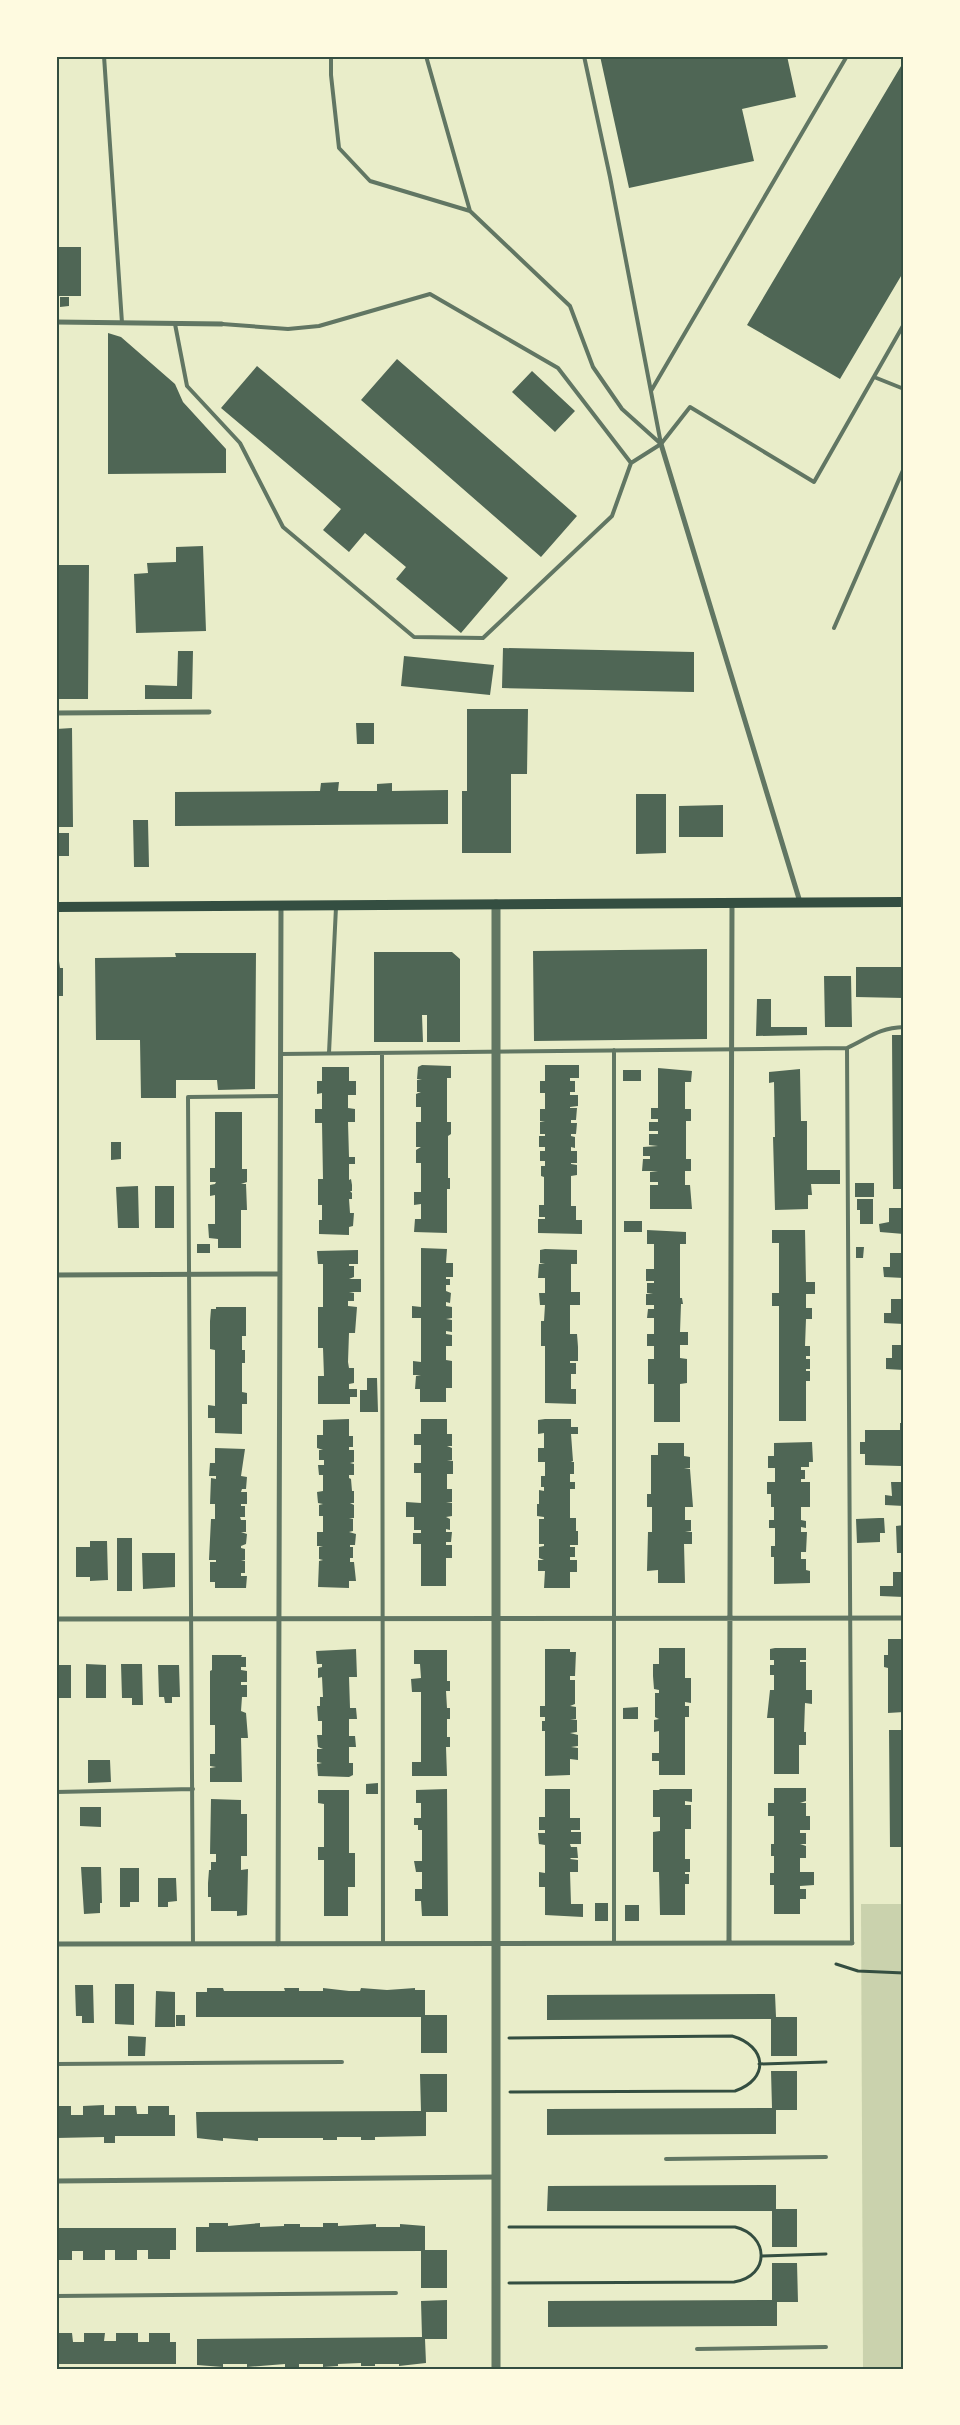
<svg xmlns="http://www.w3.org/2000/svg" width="960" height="2425" font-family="'Source Serif 4',serif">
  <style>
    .green { fill: #cad2ad }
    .building { fill: #4f6655 }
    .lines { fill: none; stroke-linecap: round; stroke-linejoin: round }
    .path { stroke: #344e41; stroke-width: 3 }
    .service { stroke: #617663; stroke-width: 4 }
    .minor { stroke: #617663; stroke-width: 5 }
    .tertiary { stroke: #617663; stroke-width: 9 }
    .secondary { stroke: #344e41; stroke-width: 10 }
    .neatline { fill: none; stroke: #344e41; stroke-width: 2 }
  </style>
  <rect width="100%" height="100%" fill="#e9edc9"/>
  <path class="green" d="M861,1904H904V2369H863Z"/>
  <path class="building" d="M600,56H787L796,97L742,109L754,161L629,188Z
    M904,61V271L840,379L747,325Z
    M56,247H81V296H56Z
    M60,297H69V306L60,307Z
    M108,333L121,337L175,384L183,402L226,449V473L108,474Z
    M397,359L577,516L541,557L361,400Z
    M257,366L508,578L461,633L396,579L406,567L365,533L349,552L323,530L341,509L221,408Z
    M532,371L575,411L555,432L512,392Z
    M203,546L206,631L136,633L134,574L148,573L147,563L176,562V547Z
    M56,565H89L88,699H56Z
    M503,648L694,652V692L502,688Z
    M178,651H193L192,699H145V685L177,686Z
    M404,656L494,665L490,695L401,686Z
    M467,709H528L527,774H511V853H462V791H467Z
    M356,723H374V744H357Z
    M72,728L73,827H56V729Z
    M339,782L338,791H377V784L392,783V791L448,790V824L175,826V792L320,791L321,783Z
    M636,794H666V853L636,854Z
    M723,805V837H679V806Z
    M133,820H148L149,867H134Z
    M56,833H69V856H56Z
    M707,949V1039L534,1041L533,951Z
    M374,952H452L460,959V1042H427V1015H422L423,1042H374Z
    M175,953H256L255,1089L218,1090L217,1080H176V1098H141L140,1040H96L95,958L176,957Z
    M56,961H59L60,968H63V996H56Z
    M856,967H904V998L856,997Z
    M824,976H851L852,1027H825Z
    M757,999H771V1027H807V1035L756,1036Z
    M892,1035H904V1189H893Z
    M422,1065L451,1066V1078H447V1122H451V1134L448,1136V1178H450V1189H447V1233L414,1232L415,1219H421V1204L414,1205V1192H421V1163H416V1150L421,1147H416V1122H421V1107H416V1094L421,1092H417V1080H422L417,1079L418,1067Z
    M545,1065H579V1078H570V1081H575V1092H570V1095H578V1106L570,1107V1108H577L576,1120H571V1123H577L576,1134H571V1136L575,1137V1148L571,1147V1151H577V1163H571V1164L577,1165V1175L571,1176V1206H576V1220H582V1234L538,1233V1219H545V1217H539V1205H544V1177L541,1176V1166H545V1161H540V1151H545V1147H539V1136H545V1134H540V1122H545L540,1121V1109H545V1093H540V1081H545Z
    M322,1067H349V1081H356V1095H348V1108L355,1109V1122H348L349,1157H355V1164H349V1180L351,1179L352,1185V1191H350L352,1193V1199H349L350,1213H354L353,1226L349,1227V1235L319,1234V1220H322V1205H318V1179H323L322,1123H315V1109H322V1093L317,1094V1081H322Z
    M658,1068L692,1071L691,1082H685V1109H691V1121H686V1159H691V1171H685V1185H690L692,1209H650V1185H658V1182H650V1172L658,1171H642L643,1159H650V1156H643V1147L658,1146L649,1145V1134H658V1131H649V1122H658V1119H651V1108H658Z
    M800,1069L801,1121H807V1170H840V1184H811L812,1195H808V1209L775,1210L773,1137H775L774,1082L769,1083V1072Z
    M623,1070H641V1081H623Z
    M215,1112H242V1169H247V1182L241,1184H246L247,1210H241V1248H218V1239L209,1238L208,1224H215V1195L210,1196V1185L215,1184L216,1182H210V1168H215Z
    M111,1142H121V1159L111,1160Z
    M855,1183H874V1197H855Z
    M138,1186L139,1228H118L116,1187Z
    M155,1186H174V1228H155Z
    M857,1199H873V1224H860V1210H857Z
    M889,1208H904V1234L880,1232L879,1224L889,1222Z
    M624,1221H642V1232H624Z
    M647,1230L686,1232V1244H680V1298H682L683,1304H681L680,1332H688V1345H680V1358L687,1359V1383L680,1384V1422H654V1384H648V1359H654V1346H647V1334H654V1318H647L648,1309H654V1305H646V1294H653L647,1293V1283H654V1281H646V1269H654V1244H647Z
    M772,1230H805L806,1282H815V1294H806V1308H812V1319H806L805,1346H810V1356H806V1359H810V1369H806V1371H810V1381H806V1421H779V1306H772V1293H779V1243H772Z
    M197,1244H210V1253H197Z
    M856,1247H864L863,1258H856Z
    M421,1248L447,1249L446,1263H453V1277H446V1279H450V1285H446V1291L451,1293L450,1303L446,1302V1306L452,1307V1318L446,1319L452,1320V1332L446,1331V1334L452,1335V1346H446V1360L452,1361V1388H446V1402H420V1389H415L416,1376L421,1375H413V1361L421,1362V1318H412V1306L421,1307Z
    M545,1249L577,1250V1264H571V1292H580V1305H570V1334H577L578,1347V1361H570V1363H576V1374H571V1389H576V1404L545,1403V1346H541V1321H544L545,1305H540L539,1293H545V1278H538L539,1264H545L540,1263V1250Z
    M358,1250V1264H349V1266H354V1277L349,1279H361V1292H349L354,1293V1301H348V1306L357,1307L355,1333H349L348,1362L349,1368H354V1383L349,1384V1389H357V1397H350V1404H318V1376H324L323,1348H318V1307H323V1264H318L317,1251Z
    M890,1253H904V1278L884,1277L883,1267H890Z
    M891,1299H904V1324L884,1323V1313H891Z
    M216,1307H246V1336H242V1350H245V1363H242V1392L247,1393V1404H242V1434L215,1433V1418H208V1405L215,1406V1350L210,1349V1321L211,1309H216Z
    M892,1345H904V1370L886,1369V1358H892Z
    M367,1378H377L378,1412H360V1390H367Z
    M349,1419V1436H353V1447H349V1450H354V1462L350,1463L354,1464V1475H349V1478L351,1479L352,1491H354V1503H350L354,1505V1518H349L353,1519V1531L349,1532L356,1534L355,1545H350V1547H353V1558H350V1562H354L356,1581H349V1588L318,1587L319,1561L323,1560L319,1559V1547L323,1546H317V1532H323V1516H319V1505L323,1504L318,1503L317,1492L323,1491V1475H319L318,1465H324V1460H319V1450H323L317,1448V1435H323V1420Z
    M421,1419H447V1434H452V1446H447L452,1448V1460H447L453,1461V1474H447V1489H452V1502L446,1503H452V1516L446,1517L450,1519V1530L446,1529V1532H452L451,1542H446V1545H452V1558H446V1586H421V1544H413V1533H421V1530H414V1517H406V1502L421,1503V1473H414V1463H421V1445H414V1434H421Z
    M545,1419H571V1427H578V1434H571L573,1461L571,1462H574V1474H570V1482H575V1489H570V1518H576V1531H578V1545H570V1547H575V1557H570V1560H577V1572H570V1588H544L545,1571H538V1560H544L539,1558V1547L544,1546V1544H539V1519H544V1517L537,1516V1504H539V1490L544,1491V1487H541V1476H545V1462H538V1448H544V1433L538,1434V1420Z
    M900,1423H904V1472H901V1466L865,1465V1454H860V1442H865V1430H900Z
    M812,1442L813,1462H809V1467H801V1470H805V1479H801V1482H810V1507H801V1520L806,1521V1528L801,1527V1532H807L806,1552H801V1559H806V1570L810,1571V1583L774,1584V1557H771V1546H775V1528H769V1520H774V1507H771V1494H767V1482H775V1468H768V1456H774V1443Z
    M658,1443H684V1456L690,1457V1468H684L690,1469L693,1507H685V1520H691V1531L685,1532H692V1544H684L685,1583H658V1570L647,1571L648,1532H652V1507H647V1494H651V1455H658Z
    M215,1448L245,1449L241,1476L247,1477L246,1489H242L241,1492H247V1504H241V1506H245V1517H240L241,1520H246V1532H241L247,1534L246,1544L241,1546V1548L245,1549V1560L241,1561H245V1573H241V1576H247L246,1588H215V1582H210V1562H216V1560H209L211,1519H215V1504H210L211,1478L216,1479V1476H209L210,1463H215Z
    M891,1482H904V1506L885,1505V1495L892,1496Z
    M879,1518H884L885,1533H880V1542L857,1543L856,1519Z
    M904,1525V1553H897L896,1526Z
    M117,1538H132V1591H117Z
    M90,1541H107L108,1580L90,1581V1577H76V1547H90Z
    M56,1553H58L59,1581H56Z
    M142,1553H175V1587L143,1589Z
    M893,1572H904V1597L880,1596V1586H893Z
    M888,1639H904V1712L888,1713V1668L884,1667V1655H888Z
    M659,1648H685V1678H691V1703L685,1702V1706H689V1717H685V1775H659V1761H652V1753H659V1731L654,1732V1720L659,1719L655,1717V1693H659V1690L654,1689L653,1676V1664H659Z
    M775,1648H806V1660H800V1662H806V1690H812V1704L805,1703L804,1732H806V1745H799V1774H774V1718H767L770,1690H774V1675H770V1665H774V1660H770V1649Z
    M356,1649L357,1677H349L350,1708H356L357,1719H349V1736H355L356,1747H349V1763H353V1775L349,1777L318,1776L317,1764L322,1763L317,1762V1749H323L318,1747L317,1735H322V1721H318L317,1706H320V1697H323L322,1677L318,1678V1668L322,1667V1664H317L316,1651Z
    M545,1649H570V1652H576L575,1676H570V1680H575V1704L570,1706L576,1707V1719H570L577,1720V1732L570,1733L578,1735V1746L571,1747L578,1748V1760L570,1759V1775L545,1776V1731H542V1721H545V1717H540V1706H545Z
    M414,1650H447V1681H450V1691H446L447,1708H450V1719H447V1737H450V1747H446L447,1776H412V1762H421V1692H412L411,1679L421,1678L420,1664H414Z
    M212,1655H242L241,1657H246V1667H241V1670L247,1671V1682H241V1685H247V1697H242L241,1711L246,1713L248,1738H241L242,1782H210V1768L216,1767L210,1766V1754H215V1725H210V1671L212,1670Z
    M86,1664L106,1665V1698H86Z
    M121,1664H142L143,1705H132V1698H122Z
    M56,1665H71V1698H56Z
    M158,1665H179L180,1697H172V1703H165L164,1697H159Z
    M638,1707V1719H623V1708Z
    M889,1730H904V1847H890Z
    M88,1760H110L111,1782L88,1783Z
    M378,1783V1794H366V1784Z
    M774,1788H806V1801L800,1803H806V1816H810V1830H800V1833H806V1844H800L806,1846V1858H800V1872H814V1885L800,1886V1889H806V1899H800V1914H774V1885H770V1873H774V1856H771V1844H774V1816H768V1803H774Z
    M447,1789L448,1916H422L421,1901H415V1889H422V1872H416L414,1861H422V1830H418V1825H414V1818H421V1803H416V1790Z
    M545,1789H570V1818H580V1830H571V1832H581V1844H570L571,1847H577L578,1858H571L570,1859L578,1860V1872H570L571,1904H583V1917L545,1915V1887H539V1872L545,1873V1845L539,1844L538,1833H545V1830H539V1817H545Z
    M660,1789H692V1802L685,1801V1805H691V1829H685V1859H690V1872H685V1874H689V1884H685V1915H660L659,1872H653V1832L660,1831V1817H653V1790H659Z
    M318,1790H349V1853H355V1887H348V1916H324V1860H318V1847H324V1804L318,1803Z
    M211,1799L241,1800V1814H247V1856H241V1870L248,1869L247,1915L237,1916V1911H211V1897H208V1883L209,1870H211V1862H216V1854H210Z
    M80,1807H101V1827L80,1826Z
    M81,1867H101L102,1903H100V1913L84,1914Z
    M120,1868H139V1902H130V1907H120Z
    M158,1878H176L177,1901L168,1902V1907H158Z
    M595,1903H608V1921H595Z
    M625,1905H639V1921H625Z
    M115,1984H134V2025L115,2024Z
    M75,1985H93L94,2023H82V2016H76Z
    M207,1988H223L224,1991H285L284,1988H299V1991H323V1988L349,1991H360L361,1988L387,1990L415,1988V1990H425V2015H447V2053H421V2017H196V1992H207Z
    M156,1991L175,1992V2027H155Z
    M775,1994L776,2017H797V2056H771V2019L547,2020V1995Z
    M176,2015H185V2026H176Z
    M128,2036L146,2037L145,2056H128Z
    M771,2071H797V2110H776V2134L547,2135V2109L772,2108Z
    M420,2074H447V2112H426V2136L375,2137V2140H361V2137H337V2140H323V2138H258V2141L223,2138V2141L197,2138L196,2112L421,2111Z
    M104,2105V2115H115V2106H136L137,2114H148V2106H169V2115H175V2136H115V2143H104V2137L56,2138V2106H71V2115H83V2106Z
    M776,2185V2209H797V2247H772V2211H547L548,2186Z
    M209,2223H228V2226L260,2223V2227L284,2226V2224H300V2227H323V2223H338V2226L376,2224V2227H400V2224L425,2226V2250H447V2288H421V2251L196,2252V2227H209Z
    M56,2228H176V2250H170V2259H148V2250H137V2260H115V2250H105V2260H83V2251H72V2260H56Z
    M772,2263H797L798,2302H777V2326L548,2327V2301L772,2300Z
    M447,2300V2339H425L426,2363L399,2366V2364H375V2366H361V2363L338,2364V2366L323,2367V2364H299V2367H285V2364L247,2367V2364H223V2367L197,2365V2339L422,2337L421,2301Z
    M56,2333H72L73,2342H84V2333H105L104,2341H116V2333H138V2342H149V2333H170V2342H176V2364H56Z"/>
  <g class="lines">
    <path class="path" d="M836,1964L858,1971L904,1973
      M509,2038L732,2036C767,2046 770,2079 735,2091L510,2092
      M759,2064L826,2062
      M761,2256L826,2254
      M509,2283L734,2282C771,2276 769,2235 735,2227H509"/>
    <path class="service" d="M104,56L122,323
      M331,56V75L339,148L370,181L470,211L570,306L593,367L622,409L661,444
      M426,56L470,211
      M584,56L610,177L661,444
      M175,324L187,386L240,443L283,527L414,637L483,638L612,516L631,463L558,368L430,294L319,326L288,329L222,324
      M874,377L904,389
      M651,391L847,56
      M631,463L661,444L690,407L814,482L904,324
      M834,628L904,468
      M847,1048L852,1943
      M329,1053L336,907
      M382,1053L383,1944
      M281,1054L847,1048C869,1038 878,1028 904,1027
      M56,1792L193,1789
      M614,1943V1050
      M193,1944L188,1097L280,1096
      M56,2064L342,2062
      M666,2159L826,2157
      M56,2296L396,2293
      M697,2349L826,2347"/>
    <path class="minor" d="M56,322L222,324
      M661,444L800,902
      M56,713L209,712
      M56,1275L280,1274
      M56,1619L904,1618
      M729,1943L732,903
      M56,1944L852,1943
      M278,1944L281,905
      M56,2181L496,2177"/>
    <path class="tertiary" d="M496,2369V904"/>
    <path class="secondary" d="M56,907L904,902"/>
  </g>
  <rect width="960" height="2425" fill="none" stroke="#fefae0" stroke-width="115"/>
  <rect x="58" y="58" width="844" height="2310" class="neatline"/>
</svg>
